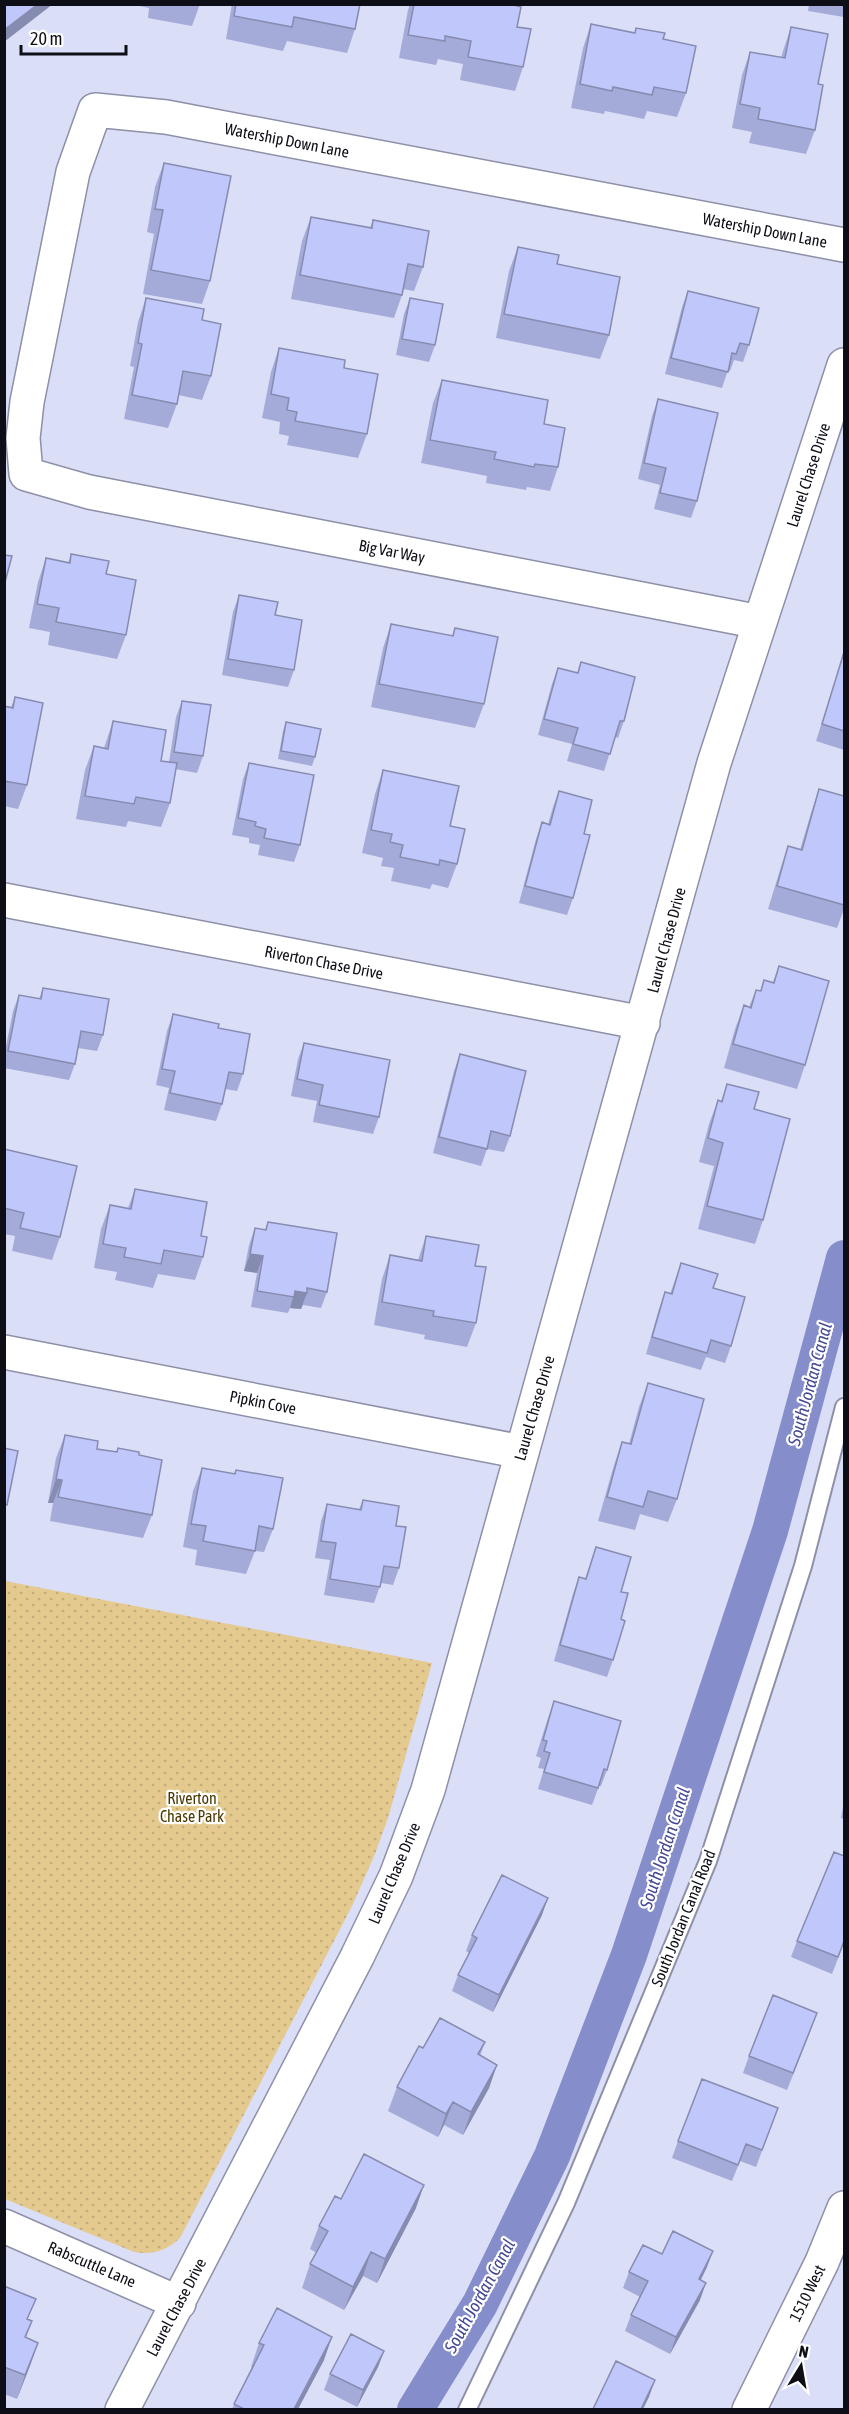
<svg xmlns="http://www.w3.org/2000/svg" width="849" height="2414" font-family="'Asap Condensed',sans-serif">
  <style>
    .grass { fill: url(#grass-dots) }
    .lines { fill: none; stroke-linecap: round; stroke-linejoin: round }
    .canal { stroke: #858dca; stroke-width: 36 }
    .lane-casing { stroke: #8d90a7; stroke-width: 20 }
    .street-casing { stroke: #8d90a7; stroke-width: 36 }
    .lane { stroke: #fff; stroke-width: 16 }
    .street { stroke: #fff; stroke-width: 33 }
    .wall { fill: #a5abd8 }
    .shaded-wall { fill: #868bb0 }
    .building { fill: #c0c7fb; stroke: #868bb0; stroke-width: 1.5 }
    .labels { text-anchor: middle; stroke-width: 4.5; stroke-linejoin: round; paint-order: stroke }
    .street-label { font-size: 16px; fill: #0d0e16; stroke: #fff }
    .park-label { font-size: 16px; fill: #4b3800; stroke: #fff }
    .water-label { font-size: 18px; font-style: italic; fill: #454994; stroke: #fff }
  </style>
  <defs>
    <pattern id="grass-dots" width="8" height="8" patternUnits="userSpaceOnUse" patternTransform="scale(1.5)"><rect width="8" height="8" fill="#e4ca8e"/><path d="M2 2h.1M6 6h.1" fill="none" stroke="#c2ac7a" stroke-width="1.8" stroke-linecap="round"/></pattern>
  </defs>
  <rect width="100%" height="100%" fill="#dadef7"/>
  <path class="grass" d="M5,1581L432,1663L388,1818L375,1854L352,1906L180,2238C166,2251 152,2255 134,2252L5,2199Z"/>
  <g class="lines">
    <path class="canal" d="M415,2410L480,2304L552,2156L629,1955L770,1531L844,1258"/>
    <g class="lane-casing">
      <path id="lane" d="M467,2410L566,2203L708,1861L803,1566L844,1407"/>
    </g>
    <g class="street-casing">
      <path id="street" d="M760,622L89,492L26,474L23,438L27,402L73,172L95,110L166,117L844,245
        M4,900L643,1023
        M4,1352L522,1452
        M4,2226L179,2303
        M122,2410L357,1957L396,1876L428,1790L714,763L844,365
        M749,2410L822,2262L844,2208"/>
    </g>
    <use href="#lane" class="lane"/>
    <use href="#street" class="street"/>
  </g>
  <path class="wall" d="M130,4H200L192,26L148,18L149,8Z
    M232,4H360L355,29L347,53L287,41L283,51L226,39Z
    M410,4H510L517,27L523,67L515,91L460,80L463,64L438,59L436,65L399,58L408,10Z
    M809,4H844V17L808,11Z
    M591,24L663,39L686,93L677,117L647,111L644,119L605,111L604,114L571,108L583,48Z
    M791,27L818,84L815,130L806,154L749,143L752,132L732,128L742,75L750,52L781,58L783,51Z
    M164,163L210,281L202,304L143,294L154,234L147,232L155,187Z
    M311,217L370,228L373,220L423,267L414,291L403,289L402,295L394,318L291,299L302,241Z
    M518,247L557,264L609,335L600,359L496,338L509,271Z
    M688,291L749,345L743,362L734,360L730,371L728,370L722,388L665,374L682,307Z
    M146,298L202,320L211,376L202,400L178,395L177,404L168,428L124,419L134,367L130,366L138,322Z
    M410,298L435,345L429,362L396,355L404,314Z
    M279,348L344,368L367,434L358,458L287,445L289,436L279,434L280,422L262,418L271,372Z
    M442,380L544,424L558,467L550,491L527,487L526,490L486,483L487,476L421,463L433,403Z
    M658,399L697,501L691,518L654,509L660,485L638,479L652,416Z
    M71,554L106,574L126,635L117,659L48,645L50,632L29,628L38,582L46,558L68,563Z
    M239,595L275,615L294,670L288,687L222,675L233,612Z
    M391,624L452,636L455,628L484,704L475,728L371,707L383,648Z
    M844,652V750L816,741Z
    M581,662L624,721L618,738L615,737L604,771L567,761L572,744L538,735L552,684L558,668L577,673Z
    M15,697L27,785L18,809L4,806V706L11,707Z
    M182,701L203,756L197,773L175,769L170,803L161,827L128,821L126,827L76,819L85,770L94,746L104,748L113,721L161,761L169,762L176,717Z
    M286,722L315,757L312,766L278,759L283,731Z
    M249,763L300,845L294,862L258,855L260,845L249,843V838L232,835L243,779Z
    M383,770L450,826L457,864L448,888L432,884L430,889L391,881L394,868L381,866L383,858L362,853L375,794Z
    M819,789L844,796V909L837,928L768,909L780,870L788,846L800,850L811,813Z
    M559,791L584,834L573,898L567,915L519,903L536,839L542,822L548,824L553,807Z
    M779,966L805,1065L797,1089L724,1068L735,1029L744,1005L749,1007L756,990L760,991L764,980L773,982Z
    M43,988L103,1035L97,1051L78,1048L75,1064L69,1080L4,1068V1056L13,1011L19,995L39,999Z
    M173,1014L218,1028L243,1074L237,1091L225,1089L222,1104L216,1121L164,1110L169,1088L156,1085L167,1031Z
    M304,1043L379,1117L373,1134L313,1122L317,1101L291,1096L298,1059Z
    M460,1054L510,1136L504,1152L487,1149L481,1166L433,1153L454,1071Z
    M727,1084L754,1109L763,1220L755,1244L698,1229L714,1166L699,1162L709,1124L718,1100L721,1101Z
    M4,1149L60,1237L52,1260L12,1251L15,1236L4,1234Z
    M135,1189L201,1236L203,1257L195,1280L158,1274L153,1288L115,1280L117,1272L94,1268L101,1229L110,1205L128,1208Z
    M268,1222L327,1292L321,1308L303,1305L301,1309L290,1308L288,1313L251,1307L257,1273L244,1271L249,1245L255,1228L265,1230Z
    M426,1236L475,1266L476,1323L467,1347L424,1339L425,1335L374,1325L382,1279L390,1255L418,1260Z
    M681,1263L713,1288L731,1346L725,1363L706,1357L701,1370L646,1354L659,1309L665,1292L670,1294Z
    M648,1383L677,1499L668,1522L640,1514L635,1530L598,1521L614,1465L622,1442L629,1444L639,1407Z
    M65,1435L97,1449L116,1452L118,1448L139,1455L152,1515L143,1538L50,1521L53,1503H48L56,1458Z
    M202,1468L234,1474L236,1470L273,1529L264,1552L255,1551L246,1574L195,1565L197,1550L183,1547L193,1491Z
    M363,1500L396,1526L399,1568L393,1585L381,1583L374,1603L324,1595L330,1560L315,1558L321,1521L327,1504L359,1509Z
    M596,1547L621,1592V1619L613,1660L607,1677L554,1661L573,1594L579,1577L585,1579Z
    M554,1701L607,1770L601,1786H599L592,1805L538,1789L544,1769L538,1768L541,1758L536,1756L548,1718Z
    M844,1802V1819L841,1818Z
    M542,1915L493,2012L452,1991L458,1975L469,1953L466,1951L472,1935Z
    M797,1941L844,1943L832,1974L791,1957Z
    M811,2030L787,2090L743,2073L749,2056Z
    M485,2042L480,2056L497,2065L489,2088L463,2135L444,2125L438,2137L388,2111L397,2087L423,2048Z
    M778,2108L756,2167L740,2161L732,2181L672,2158L678,2141Z
    M341,2199L416,2208L377,2283L363,2276L344,2310L302,2288L310,2264L317,2253L310,2249L319,2226Z
    M662,2254L707,2267L700,2280V2300L670,2354L625,2331L631,2315L640,2297L623,2288L629,2272Z
    M4,2286L28,2320L32,2321L26,2338L38,2343L17,2399L4,2394Z
    M259,2343L324,2360L298,2409H232L252,2368L251,2367Z
    M384,2351L378,2367L357,2407L324,2390L330,2374Z"/>
  <path class="shaded-wall" d="M38,4H53L4,42V30Z
    M250,1254L263,1256L257,1273L244,1271Z
    M295,1291L307,1293L301,1309L290,1308Z
    M56,1479L62,1480L53,1503H48Z
    M548,1898L542,1915L493,2012L499,1995Z
    M497,2065L489,2088L463,2135L471,2112Z
    M453,2102L444,2125L438,2137L446,2114Z
    M424,2185L416,2208L377,2283L385,2259Z
    M713,2251L707,2267L693,2296L699,2279Z
    M371,2252L363,2276L344,2310L353,2287Z
    M706,2283L700,2300L670,2354L676,2337Z
    M332,2337L324,2360L298,2409H294Z
    M38,2343L30,2366L17,2399L25,2375Z
    M384,2351L378,2367L357,2407L363,2390Z
    M655,2380L649,2397L643,2409H641Z"/>
  <path class="building" d="M4,4H38L4,30Z
    M236,4H360L355,29L294,17L292,27L234,16Z
    M414,4H510L521,7L517,27L531,29L523,67L468,57L471,41L445,36V41L408,35Z
    M591,24L635,33L636,28L665,33L663,39L696,46L686,93L654,87L652,95L613,87L612,91L580,84Z
    M791,27L828,34L818,84L823,85L815,130L758,119L760,108L740,104L750,52L785,58Z
    M164,163L231,176L210,281L151,270L163,210L155,209Z
    M311,217L372,228L373,220L429,231L423,267L408,264L402,295L300,275Z
    M518,247L559,255L557,264L620,277L609,335L504,314Z
    M688,291L759,308L749,345L740,343L736,354L732,353L728,372L671,358Z
    M146,298L204,309L202,320L221,324L211,376L183,371L177,404L132,395L142,344L138,343Z
    M410,298L443,304L435,345L402,339Z
    M279,348L345,360L344,368L378,374L367,434L295,421L297,412L287,410L289,398L271,394Z
    M442,380L548,400L544,424L565,428L558,467L535,464L534,467L494,459L496,452L430,440Z
    M658,399L718,413L697,501L660,493L666,468L644,463Z
    M71,554L109,561L106,574L136,580L126,635L56,622L59,608L37,604L46,558L70,563Z
    M4,555L12,556L4,586Z
    M239,595L278,602L275,615L302,620L294,670L228,659Z
    M391,624L453,636L455,628L498,637L484,704L379,684Z
    M844,652V731L822,724Z
    M581,662L635,677L624,721H620L610,754L573,744L578,728L544,719L558,668L578,673Z
    M15,697L43,703L27,785L4,781V706L13,708Z
    M182,701L211,705L203,756L174,752Z
    M113,721L166,730L161,761L177,763L170,803L136,797L134,804L85,796L94,746L108,749Z
    M286,722L321,729L315,757L281,751Z
    M249,763L314,775L300,845L264,838L266,829L255,826L256,822L238,818Z
    M383,770L459,786L450,826L465,829L457,864L440,860L439,865L400,857L403,845L390,842L392,834L371,830Z
    M819,789L844,796V905L777,886L788,846L802,850Z
    M559,791L592,800L584,834L590,835L573,898L525,886L542,822L550,825Z
    M779,966L829,981L805,1065L733,1044L744,1005L751,1008L756,990L761,991L764,980L774,983Z
    M43,988L109,999L103,1035L81,1031L75,1064L8,1051L19,995L41,999Z
    M173,1014L219,1024L218,1028L250,1034L243,1074L229,1072L222,1104L170,1093L175,1071L162,1069Z
    M304,1043L390,1060L379,1117L319,1105L323,1085L297,1079Z
    M460,1054L526,1071L510,1136L491,1131L487,1149L439,1137Z
    M727,1084L759,1092L754,1109L790,1119L763,1220L707,1206L723,1143L708,1138L718,1100L722,1102Z
    M4,1149L77,1166L60,1237L20,1228L24,1213L4,1208Z
    M135,1189L207,1202L201,1236L207,1237L203,1257L164,1250L161,1264L124,1257L126,1248L103,1244L110,1205L131,1209Z
    M268,1222L337,1233L327,1292L307,1288V1293L295,1291L294,1297L257,1291L263,1256L250,1254L255,1228L266,1230Z
    M426,1236L479,1245L475,1266L486,1267L476,1323L433,1316L434,1311L382,1302L390,1255L422,1261Z
    M681,1263L718,1274L713,1288L745,1297L731,1346L711,1340L707,1353L652,1337L665,1292L672,1294Z
    M648,1383L704,1399L677,1499L648,1491L643,1507L607,1497L622,1442L631,1444Z
    M65,1435L98,1441L97,1449L117,1452L118,1448L139,1452V1455L162,1460L152,1515L58,1497L62,1480L56,1479Z
    M4,1448L18,1451L7,1505L4,1504Z
    M202,1468L235,1474L236,1470L283,1478L273,1529L259,1526L255,1551L203,1541L206,1526L191,1524Z
    M363,1500L399,1506L396,1526L406,1527L399,1568L384,1566L380,1587L330,1579L336,1543L321,1541L327,1504L361,1510Z
    M596,1547L631,1557L621,1592L628,1593L621,1619L625,1621L613,1660L560,1645L579,1577L586,1579Z
    M554,1701L621,1721L607,1770L604,1769L598,1788L544,1772L550,1753L544,1751L547,1741L543,1740Z
    M834,1852L844,1856V1941L838,1957L797,1941Z
    M502,1875L548,1898L499,1995L458,1975L477,1938L472,1935Z
    M773,1995L817,2013L793,2073L749,2056Z
    M440,2018L485,2042L478,2054L497,2065L471,2112L453,2102L446,2114L397,2087L419,2046L423,2048Z
    M702,2079L778,2108L762,2150L746,2144L738,2165L678,2141Z
    M364,2154L424,2185L385,2259L371,2252L353,2287L310,2264L328,2231L319,2226L335,2196L341,2199Z
    M673,2231L713,2251L699,2279L706,2283L676,2337L631,2315L648,2281L629,2272L643,2245L662,2254Z
    M4,2286L36,2299L27,2319L32,2321L25,2337L38,2343L25,2375L4,2367Z
    M277,2308L332,2337L294,2409H244L234,2404L264,2345L259,2343Z
    M351,2334L384,2351L363,2390L330,2374Z
    M616,2361L655,2380L641,2409H593Z"/>
  <g class="labels">
    <g class="street-label">
      <text transform="translate(287 140) rotate(11)" y="6">Watership Down Lane</text>
      <text transform="translate(765 230) rotate(11)" y="6">Watership Down Lane</text>
      <text transform="translate(808 475) rotate(-72)" y="6">Laurel Chase Drive</text>
      <text transform="translate(392 551) rotate(11)" y="6">Big Var Way</text>
      <text transform="translate(666 940) rotate(-75)" y="6">Laurel Chase Drive</text>
      <text transform="translate(324 962) rotate(11)" y="6">Riverton Chase Drive</text>
      <text transform="translate(263 1402) rotate(11)" y="6">Pipkin Cove</text>
      <text transform="translate(534 1408) rotate(-74)" y="6">Laurel Chase Drive</text>
      <text transform="translate(394 1873) rotate(-67)" y="6">Laurel Chase Drive</text>
      <text transform="translate(683 1918) rotate(-68)" y="6">South Jordan Canal Road</text>
      <text transform="translate(92 2264) rotate(23)" y="6">Rabscuttle Lane</text>
      <text transform="translate(807 2293) rotate(-64)" y="6">1510 West</text>
      <text transform="translate(176 2307) rotate(-62)" y="6">Laurel Chase Drive</text>
    </g>
    <g class="park-label">
      <text x="192" y="1804">Riverton<tspan x="192" dy="18">Chase Park</tspan></text>
    </g>
    <g class="water-label">
      <text transform="translate(810 1384) rotate(-75)" y="6">South Jordan Canal</text>
      <text transform="translate(665 1848) rotate(-72)" y="6">South Jordan Canal</text>
      <text transform="translate(480 2296) rotate(-61)" y="6">South Jordan Canal</text>
    </g>
  </g>
  <rect width="849" height="2414" fill="none" stroke="#0d0e16" stroke-width="12"/>
  <g transform="translate(801 2366) rotate(11)" stroke="#ffffff" stroke-width="4.5" paint-order="stroke">
  <path d="M0-4.5L10 22L0 15L-10 22Z" fill="#0d0e16"/>
  <text y="-9" font-size="16" font-weight="bold" text-anchor="middle" fill="#0d0e16">N</text>
  </g>
  <path d="M21 45v9h105v-9" fill="none" stroke="#0d0e16" stroke-width="3"/>
  <text x="30" y="45" font-size="18" fill="#0d0e16" stroke="#ffffff" stroke-width="4.5" paint-order="stroke">20 m</text>
</svg>
